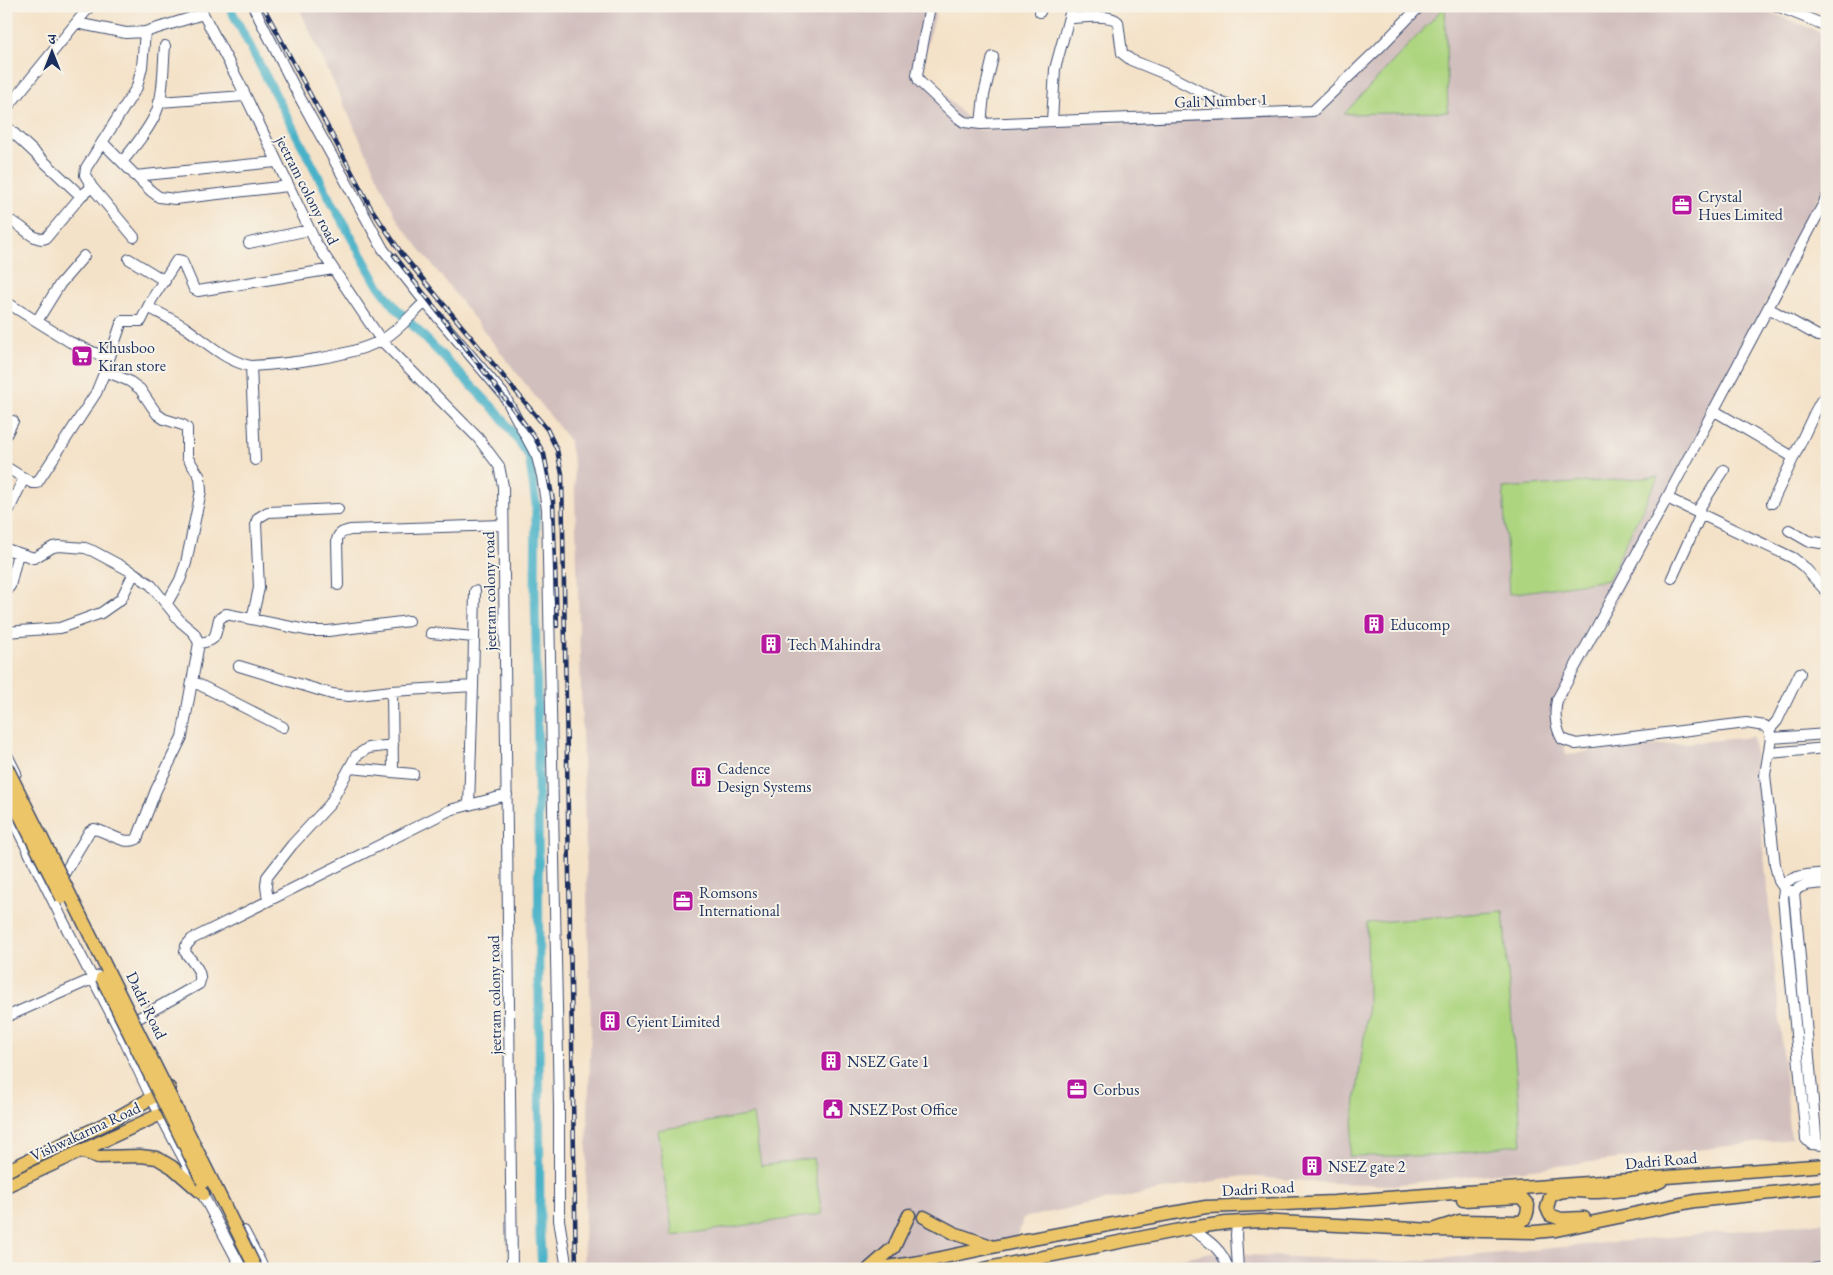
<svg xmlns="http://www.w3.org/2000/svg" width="1833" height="1275" font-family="'EB Garamond','Noto Serif Devanagari',serif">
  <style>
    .industrial { fill: #d1bfbe }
    .green { fill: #add580; stroke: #64826f }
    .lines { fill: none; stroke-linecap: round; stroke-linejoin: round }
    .canal { stroke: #4ab2c8; stroke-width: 9 }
    .minor-casing { stroke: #3c4a6e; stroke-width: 12 }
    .major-casing { stroke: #3c4a6e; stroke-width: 15 }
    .minor { stroke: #fff; stroke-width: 10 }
    .major { stroke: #ecc569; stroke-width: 12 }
    .rail-casing { stroke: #1b2f5e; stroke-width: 4.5 }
    .rail { stroke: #f7f3e8; stroke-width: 2.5; stroke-dasharray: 8; stroke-linecap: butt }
    .major-bridge-casing { stroke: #3c4a6e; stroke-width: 15; stroke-linecap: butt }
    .major-bridge { stroke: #ecc569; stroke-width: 12 }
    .labels { text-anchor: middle; stroke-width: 4; stroke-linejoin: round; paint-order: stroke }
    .street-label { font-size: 16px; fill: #1b2f5e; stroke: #f7f3e8 }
    .poi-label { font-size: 16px; fill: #1b2f5e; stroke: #f7f3e8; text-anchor: start }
  </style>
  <rect width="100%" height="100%" fill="#f7f3e8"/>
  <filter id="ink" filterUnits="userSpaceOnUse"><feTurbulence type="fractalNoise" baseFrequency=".02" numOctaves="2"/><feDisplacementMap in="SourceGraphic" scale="10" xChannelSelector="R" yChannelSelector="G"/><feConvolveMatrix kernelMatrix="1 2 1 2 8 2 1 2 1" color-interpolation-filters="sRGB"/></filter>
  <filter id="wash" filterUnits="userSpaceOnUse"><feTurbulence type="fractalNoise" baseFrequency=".0096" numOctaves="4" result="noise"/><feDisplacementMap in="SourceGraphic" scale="20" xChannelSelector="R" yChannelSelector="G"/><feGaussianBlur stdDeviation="1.12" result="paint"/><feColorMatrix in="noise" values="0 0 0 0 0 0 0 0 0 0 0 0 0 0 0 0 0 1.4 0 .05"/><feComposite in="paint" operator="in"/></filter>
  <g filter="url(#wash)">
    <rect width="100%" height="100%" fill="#f4e2c8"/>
    <path class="industrial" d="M298,6H938L921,68L977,130L1317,112L1420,6H1755L1827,35V180L1559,715L1566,754L1753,737L1791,1139L1393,1185L1331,1183L1244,1176L1150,1192L1023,1218L1018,1236L966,1249L938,1251L857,1269H583L591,1027L574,464L569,440L398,221Z
      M1827,1222V1269H1130L1206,1253L1406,1262Z"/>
    <path class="green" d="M1445,6L1448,112L1344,114Z
      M1658,477L1608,580L1509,594L1503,488Z
      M1503,911L1522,1144L1434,1156H1349L1368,1005L1367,923Z
      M753,1115L761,1166L813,1158L822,1214L673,1236L657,1130Z"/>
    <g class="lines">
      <path class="canal" d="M229,6L335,208L376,282L395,307L499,414L529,456L536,505L535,589L538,755L540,1236L542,1269"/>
    </g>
  </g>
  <g filter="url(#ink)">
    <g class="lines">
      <g class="minor-casing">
        <path id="minor" d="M199,6L240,84L316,243L381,340L478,438L499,466L503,486L512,1269
          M253,6L299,96L383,249L425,302L504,395L537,457L542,476L547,509L559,1107V1220L567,1269
          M930,6L917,75L919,81L957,117L964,122L981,124L1313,111L1379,48L1420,6
          M1777,6L1827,26
          M1040,12L1041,6
          M1069,18C1081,18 1110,13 1118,22L1122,53L1131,60L1168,75L1220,102L1227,105H1255
          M76,23L126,33L145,32L203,14
          M159,102L245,96
          M6,109L90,6
          M1052,121L1055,69L1072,6
          M981,124L984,95L993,57
          M6,126L81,196
          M102,142L151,191L159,197L175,199L288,186
          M122,162C134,147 148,131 156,113C164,95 163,65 165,46
          M135,176L276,162
          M92,187L134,237
          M6,225L13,222C23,226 35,243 46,238L81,196L92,187L85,175L86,168L137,87L142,67L145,32
          M249,243L309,230
          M129,259L165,281
          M6,302L70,342L109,359
          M148,307C161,314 174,320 186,328C206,342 227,362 251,366L255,460
          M1768,308L1818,336H1822L1827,331
          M37,321L60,284L84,256
          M251,366C287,364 350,357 382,340C398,331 411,315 425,302
          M105,371L122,321H141L152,299L177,260L182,261L194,289L198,291L333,269
          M1713,410L1793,457
          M6,435L13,421
          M6,467L32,483H37L96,393L105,371L129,381L140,389L157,414L164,419L183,425L187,428V457L200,477L201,491L186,563L180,580L167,603
          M1667,498L1793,558L1803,566L1827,592
          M1772,503L1815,412L1821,401L1827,396
          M1697,512L1724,470
          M6,516L24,478
          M1789,530L1808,541L1827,544
          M6,549L34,558L53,547L59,546L85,548L93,551L134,573L151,585L181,622L194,633L199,643L182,737L156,790L137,839C124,846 107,831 94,829L89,832L64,874
          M1672,578L1701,514
          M338,585L337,540C338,533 343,532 350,530L502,525
          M6,591L10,586L18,553
          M252,619L259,588L256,523L258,518L268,512L338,509
          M6,632L60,628L101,613L121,599L134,573
          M431,633L474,637
          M199,643C218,641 215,635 219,619L226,614L311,631H328L409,621
          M239,666L332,694L349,696L392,691L473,686L469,805
          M192,681L283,727
          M473,686L475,591
          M392,691L393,772
          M1769,730L1777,721L1800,673
          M1771,738L1827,734
          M6,753L16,773
          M1769,753L1827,748
          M350,768L413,774
          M6,806L66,927L120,1031L152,1099L242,1269
          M1827,873C1812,875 1797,874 1785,883L1783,897L1806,1139L1811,1144L1827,1145
          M1794,892L1783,887L1779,881L1775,865L1765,775L1771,738L1769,730L1765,726L1746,723L1576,744L1562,739C1555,726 1554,714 1557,700L1667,498L1827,197
          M268,901L266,886L267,877L292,845L330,804L356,756L368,748L393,745
          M6,1017L99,976
          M137,1019L199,984C204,972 192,962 185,952L186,946L192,939L450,810L507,795
          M1817,1145L1794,892C1802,883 1815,884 1827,883
          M1237,1223L1236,1235L1238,1269
          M1190,1228C1206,1239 1223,1249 1228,1269
          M244,1231L264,1269
          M1811,1269L1827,1267"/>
      </g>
      <g class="major-casing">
        <path id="major" d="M81,1151L98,1157L140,1156L157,1158L172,1167L203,1194
          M6,1171L111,1121L169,1088
          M6,1186L176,1107
          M924,1217L954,1233L991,1246
          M1584,1218L1561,1219L1550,1215L1547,1208L1550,1197C1562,1187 1581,1192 1595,1192C1616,1191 1642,1191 1661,1181
          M1438,1228L1460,1221L1521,1222C1527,1218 1528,1212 1528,1205L1521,1197L1463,1200
          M869,1269L894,1247L909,1215
          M875,1269L926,1261L1021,1241L1206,1207L1334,1202L1827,1165
          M983,1269L1190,1228L1226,1223L1261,1221L1434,1230L1535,1232L1556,1230L1695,1201L1827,1187"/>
      </g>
      <use href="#minor" class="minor"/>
      <use href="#major" class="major"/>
      <g class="rail-casing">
        <path id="rail" d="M263,6L371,208L402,254L547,429L557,450L562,474L576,1269
          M394,255L534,436L544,454L553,501L557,626"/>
      </g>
      <use href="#rail" class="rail"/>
      <g class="major-bridge-casing">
        <path id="major-bridge" d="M6,766L256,1269
          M6,788L62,898
          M102,978L203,1182"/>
      </g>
      <use href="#major-bridge" class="major-bridge"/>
    </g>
  </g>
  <defs>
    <g id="office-square" transform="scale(1.125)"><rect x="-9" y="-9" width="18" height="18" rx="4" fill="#b5179e" stroke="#f7f3e8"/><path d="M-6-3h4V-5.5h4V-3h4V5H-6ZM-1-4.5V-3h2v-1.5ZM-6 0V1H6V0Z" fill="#fff"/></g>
    <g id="supermarket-square" transform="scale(1.125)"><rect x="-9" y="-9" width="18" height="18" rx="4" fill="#b5179e" stroke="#f7f3e8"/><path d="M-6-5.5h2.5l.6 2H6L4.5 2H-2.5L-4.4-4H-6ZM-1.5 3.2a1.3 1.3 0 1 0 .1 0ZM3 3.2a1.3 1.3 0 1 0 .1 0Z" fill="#fff"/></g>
    <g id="building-square" transform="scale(1.125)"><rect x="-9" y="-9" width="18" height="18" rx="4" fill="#b5179e" stroke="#f7f3e8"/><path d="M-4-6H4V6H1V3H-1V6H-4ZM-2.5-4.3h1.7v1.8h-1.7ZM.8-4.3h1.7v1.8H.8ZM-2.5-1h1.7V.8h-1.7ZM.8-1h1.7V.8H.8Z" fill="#fff"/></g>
    <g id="civic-square" transform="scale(1.125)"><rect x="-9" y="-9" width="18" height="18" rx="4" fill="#b5179e" stroke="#f7f3e8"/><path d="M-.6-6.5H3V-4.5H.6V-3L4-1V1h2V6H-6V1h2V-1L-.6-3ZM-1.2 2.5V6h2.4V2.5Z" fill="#fff"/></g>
  </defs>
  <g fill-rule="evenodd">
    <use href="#office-square" x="1682" y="205"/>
    <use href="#supermarket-square" x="82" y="356"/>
    <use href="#building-square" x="1374" y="624"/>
    <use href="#building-square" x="771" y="644"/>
    <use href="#building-square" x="701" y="777"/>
    <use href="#office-square" x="683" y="901"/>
    <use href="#building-square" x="610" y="1021"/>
    <use href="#building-square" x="831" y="1061"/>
    <use href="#office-square" x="1077" y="1089"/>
    <use href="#civic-square" x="833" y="1109"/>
    <use href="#building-square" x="1312" y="1166"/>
  </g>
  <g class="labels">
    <g class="street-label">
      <text transform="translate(1221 100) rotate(-2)" y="6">Gali Number 1</text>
      <text transform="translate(308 190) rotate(63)" y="6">jeetram colony road</text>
      <text transform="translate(489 591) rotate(-91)" y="6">jeetram colony road</text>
      <text transform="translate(494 995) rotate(-91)" y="6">jeetram colony road</text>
      <text transform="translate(147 1005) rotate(64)" y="6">Dadri Road</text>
      <text transform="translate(85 1131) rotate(-25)" y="6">Vishwakarma Road</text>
      <text transform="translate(1661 1160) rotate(-5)" y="6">Dadri Road</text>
      <text transform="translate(1258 1188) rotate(-3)" y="6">Dadri Road</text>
    </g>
    <g class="poi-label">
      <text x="1698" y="202">Crystal<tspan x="1698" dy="18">Hues Limited</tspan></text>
      <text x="98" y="353">Khusboo<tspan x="98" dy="18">Kiran store</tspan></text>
      <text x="1390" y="630">Educomp</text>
      <text x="787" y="650">Tech Mahindra</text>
      <text x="717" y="774">Cadence<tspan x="717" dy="18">Design Systems</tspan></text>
      <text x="699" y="898">Romsons<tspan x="699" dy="18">International</tspan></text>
      <text x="626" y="1027">Cyient Limited</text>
      <text x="847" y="1067">NSEZ Gate 1</text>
      <text x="1093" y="1095">Corbus</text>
      <text x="849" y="1115">NSEZ Post Office</text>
      <text x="1328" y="1172">NSEZ gate 2</text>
    </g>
  </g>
  <rect width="1833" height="1275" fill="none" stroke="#f7f3e8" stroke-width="25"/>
  <g transform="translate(52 52)" stroke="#f7f3e8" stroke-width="4" paint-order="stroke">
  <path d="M0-4L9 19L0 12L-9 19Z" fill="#1b2f5e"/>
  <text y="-8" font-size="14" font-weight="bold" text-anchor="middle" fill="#1b2f5e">उ</text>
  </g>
</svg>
